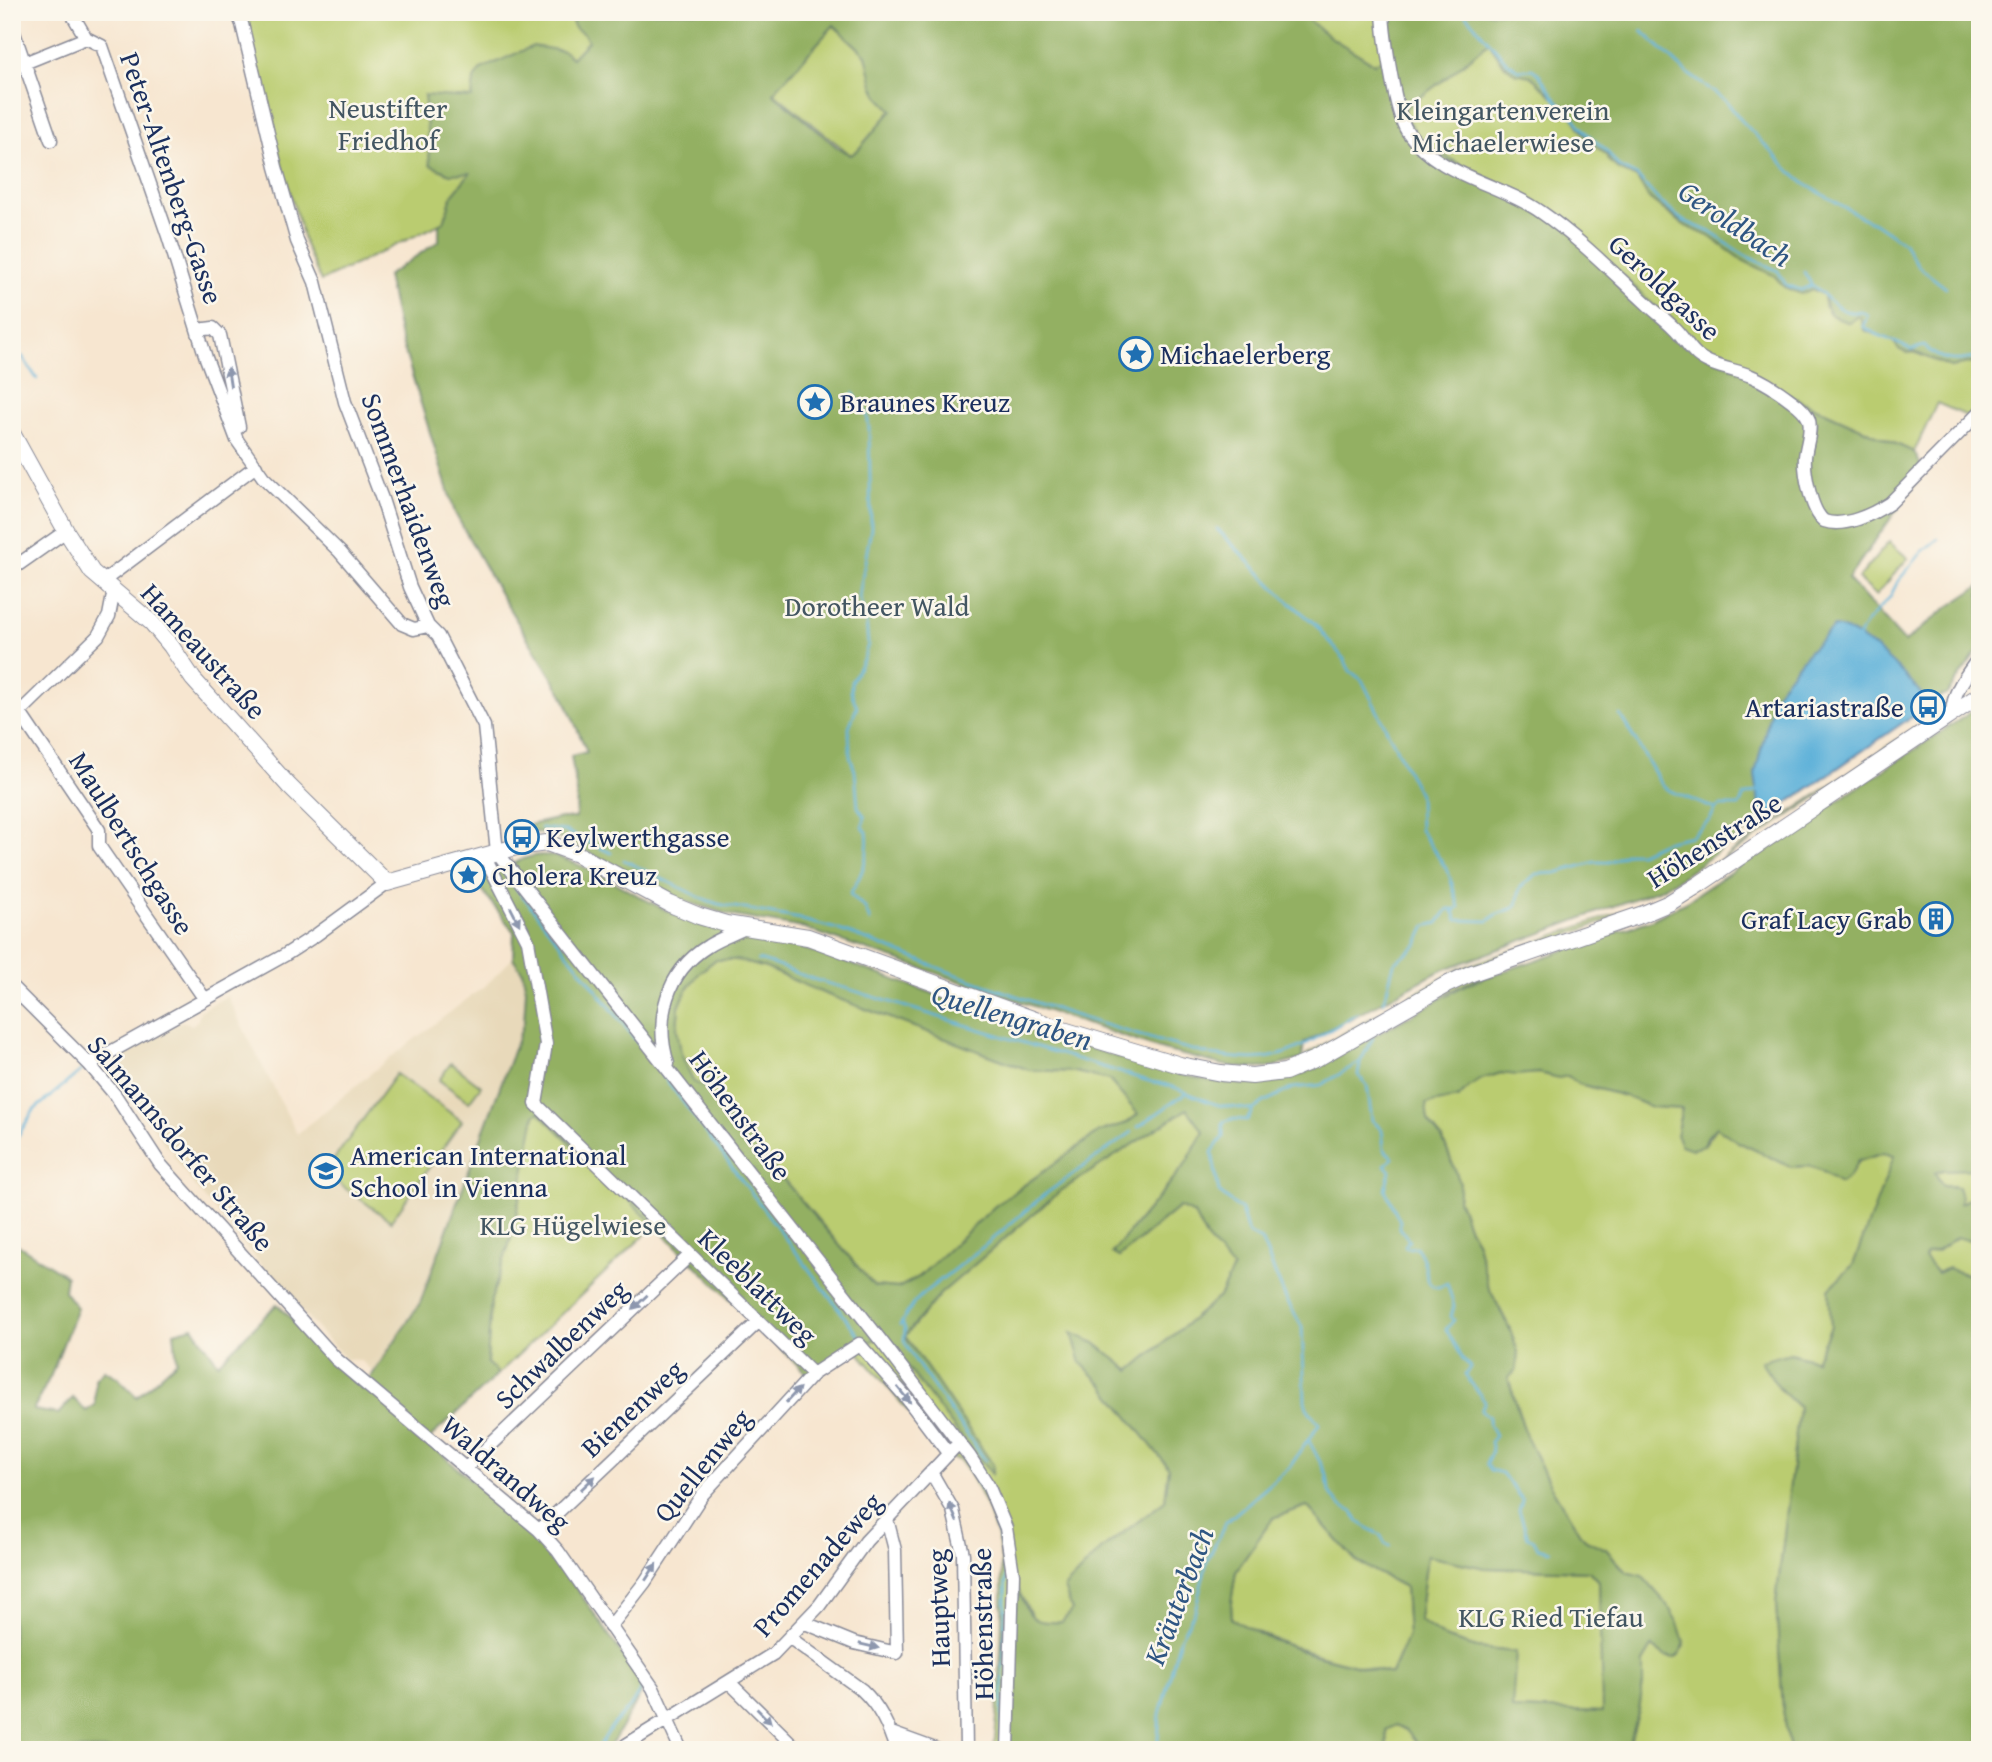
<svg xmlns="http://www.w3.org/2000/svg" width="1992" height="1762" font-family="'Gentium Book Plus',serif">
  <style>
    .built { fill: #e8d9ba }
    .green { fill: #bacc6f; stroke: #6a7e66; stroke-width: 2 }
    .forest { fill: #93b062; stroke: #577060; stroke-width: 2; fill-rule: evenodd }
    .water { fill: #5db1d9; stroke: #3c709c; stroke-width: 2 }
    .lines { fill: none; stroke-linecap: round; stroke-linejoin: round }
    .stream { stroke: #5db1d9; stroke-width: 2.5 }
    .minor-casing { stroke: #898a97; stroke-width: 15 }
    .major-casing { stroke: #898a97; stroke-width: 18 }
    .minor { stroke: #fff; stroke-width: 12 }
    .major { stroke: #fff; stroke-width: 16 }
    .oneway { fill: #8d97ae }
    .labels { text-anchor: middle; stroke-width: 5; stroke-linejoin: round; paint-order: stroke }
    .park-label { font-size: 28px; fill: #435662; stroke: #fbf7ec }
    .street-label { font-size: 28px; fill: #1b2f5e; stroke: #fbf7ec }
    .poi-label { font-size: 28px; fill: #1b2f5e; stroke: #fbf7ec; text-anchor: start }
    .water-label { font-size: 30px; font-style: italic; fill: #2f5683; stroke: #fbf7ec }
  </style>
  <rect width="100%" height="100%" fill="#fbf7ec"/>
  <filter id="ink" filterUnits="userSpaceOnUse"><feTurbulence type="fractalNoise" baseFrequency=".0143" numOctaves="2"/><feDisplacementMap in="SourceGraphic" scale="14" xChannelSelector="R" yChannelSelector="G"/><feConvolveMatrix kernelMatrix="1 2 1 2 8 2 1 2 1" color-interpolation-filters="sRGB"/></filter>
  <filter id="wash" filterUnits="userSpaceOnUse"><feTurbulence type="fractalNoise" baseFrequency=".00686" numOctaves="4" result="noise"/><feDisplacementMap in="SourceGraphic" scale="28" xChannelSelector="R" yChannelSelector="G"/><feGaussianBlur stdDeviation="1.57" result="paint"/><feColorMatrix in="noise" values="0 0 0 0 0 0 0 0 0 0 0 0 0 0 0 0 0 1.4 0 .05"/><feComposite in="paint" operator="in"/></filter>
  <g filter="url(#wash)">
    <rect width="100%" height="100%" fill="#f7e6d0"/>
    <path class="built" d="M513,958L522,971L526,989L524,1023L420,1303L373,1372L360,1360L346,1359L300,1310L195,1187L173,1155L174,1150L166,1146L116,1071L115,1064L117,1060L182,1021L192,1025L198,1020L200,1011L227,996L297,1134L386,1061L487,984Z"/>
    <path class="green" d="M243,12H635L444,222L321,281L306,247L271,127Z
      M1303,12H1381L1386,56L1374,64C1351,49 1318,34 1303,12Z
      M833,25L866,55L878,96L892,110L858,150L851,155L773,92Z
      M1489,42L1502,62L1515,73L1531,75L1570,113L1588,140L1609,157L1608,160L1619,170L1637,178L1648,197L1670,215L1686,226L1709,236L1742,260L1775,276L1784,287L1812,288L1824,295L1825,306L1861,317L1907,353L1914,352L1953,368L1966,363L1980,364V404L1967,416L1937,403L1914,452L1803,402L1702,353L1591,245L1532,199L1476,173L1429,148L1416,133L1403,110L1446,78Z
      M1889,542L1908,558L1876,595L1858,579Z
      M1916,727L1918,729L1659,902L1573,933L1305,1059L1307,1054L1459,969L1655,900L1676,890Z
      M715,960H736L766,968L823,993L1029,1070L1075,1072L1109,1080L1139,1114L1127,1123L1099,1132L995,1206L919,1277L898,1288L874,1286L739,1127L722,1111L710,1091L692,1081L680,1053L677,1028L679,1007L687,989L700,972Z
      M451,1063L481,1086L469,1102L439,1080Z
      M1501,1073C1514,1075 1525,1073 1538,1073C1548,1074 1557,1078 1568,1076L1579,1084L1625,1096L1652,1107L1682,1109L1678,1125L1704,1146L1716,1127L1738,1142L1791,1167L1809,1166L1820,1170L1840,1183L1850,1176L1858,1161L1884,1153L1895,1156L1853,1265L1829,1289L1831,1327L1815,1360L1790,1353L1779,1388L1799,1407L1776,1604L1783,1710L1790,1750H1628L1639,1710L1643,1684V1662L1652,1647L1665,1656L1676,1658L1684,1646L1680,1630L1606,1549L1586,1540L1580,1534L1549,1483L1526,1436L1508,1377L1516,1371L1518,1352L1509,1327L1488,1286L1477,1243L1469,1229L1458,1199L1460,1183L1443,1140L1428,1121L1424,1107L1426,1103L1458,1098L1469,1087L1482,1079Z
      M396,1074L462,1121L391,1221L324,1173Z
      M1187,1109L1204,1131L1185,1165L1112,1253L1119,1257L1179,1207L1194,1214L1206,1238L1234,1268L1219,1297L1130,1371L1095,1343L1072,1334L1082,1363L1104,1386L1169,1468L1165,1501L1102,1549L1072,1610L1062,1622L1040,1623L1033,1618L1017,1588L1004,1750H994C999,1702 1002,1654 1002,1606C1002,1583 1003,1559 997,1537C989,1508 977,1484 960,1460L951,1458L939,1448L856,1349L883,1335L967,1445L992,1473L993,1465L905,1336L940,1294L1059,1192Z
      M539,1112L655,1225L498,1374L487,1363L491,1300L513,1232L535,1114Z
      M1958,1169H1980V1194L1961,1203L1953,1186H1943L1935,1173L1942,1170Z
      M1957,1237L1973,1242L1980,1248V1277L1945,1269L1937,1273L1924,1258L1926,1254L1937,1251Z
      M1307,1506L1357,1562L1405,1587L1408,1635L1391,1674C1332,1659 1286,1649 1232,1619L1231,1603L1236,1571L1273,1518Z
      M1427,1556L1485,1568L1589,1571L1599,1582L1603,1712L1511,1709L1516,1652L1477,1648L1447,1639L1419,1620Z
      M1396,1725L1406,1730L1422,1750H1387L1386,1730Z"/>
    <path class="forest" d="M567,12H1217L1222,21L1245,12H1303C1319,35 1351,48 1374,64L1391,53L1386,12H1980V364L1966,363L1953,368L1914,352L1907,353L1898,349L1894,341L1864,330L1860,317L1857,316L1850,323C1832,317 1825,315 1824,295L1812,289L1801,294L1784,287L1775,276L1742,260L1709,236L1686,226L1648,197L1637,178L1619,170L1608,159L1609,156L1588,140L1570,113L1531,76L1515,73L1502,62L1489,42L1446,78L1403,110L1416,133L1430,148L1476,173L1532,199L1591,245L1703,353L1803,402L1914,452L1924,471L1848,579L1905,642L1944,610L1980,586V648L1946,695L1926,700L1914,715L1680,878L1660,889L1440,971L1304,1043L1302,1059L1268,1068H1245L1223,1065L1163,1050L803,928L734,916L681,900L564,840L527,830L525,826L561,818H576L577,792L571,756L587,752L563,695L500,594L455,513L399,333L387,276L439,241V225L444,222L452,195L470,173L450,174L430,165L424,95L472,98L474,79L481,69L533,46L564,51L572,58L588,41L585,35L575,28ZM834,25L866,55L873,85L878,96L892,110L858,150L851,155L837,147L773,93Z
      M1980,706V1169L1942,1170L1935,1173L1943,1186L1958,1187L1961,1197L1960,1203L1980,1194V1248L1973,1242L1957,1237L1937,1251L1926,1254L1924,1258L1937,1273L1948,1268L1974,1277H1980V1750H1790L1783,1710L1776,1604L1799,1407L1779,1388L1761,1361L1790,1353L1815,1360L1831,1327L1829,1289L1853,1265L1894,1156L1884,1153L1858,1161L1850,1176L1840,1183L1820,1170L1809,1166L1791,1167L1738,1142L1716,1127L1707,1137L1704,1146L1692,1149L1681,1145L1676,1135L1682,1109L1652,1107L1625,1096L1579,1084L1568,1076L1559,1078L1539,1073L1516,1075L1501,1073L1482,1079L1469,1087L1458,1098L1426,1104L1428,1121L1443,1140L1460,1183L1458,1199L1469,1229L1477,1243L1488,1286L1509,1327L1518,1352L1516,1371L1508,1378L1526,1436L1549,1483L1580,1534L1586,1540L1606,1549L1626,1572L1642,1576L1666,1603L1678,1623L1684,1642L1680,1654L1675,1658L1665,1656L1652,1647L1643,1662V1684L1639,1710L1628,1750H1422L1406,1730L1396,1725L1386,1730L1387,1750H1004L1016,1587C1032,1615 1026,1624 1062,1622L1072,1610L1064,1588L1102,1549L1165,1501L1169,1468L1104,1386L1081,1363L1072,1333L1095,1343L1130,1371L1219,1297L1233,1269L1206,1238L1194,1214L1179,1207L1119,1257L1112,1253L1185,1165L1204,1132L1187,1109L1059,1192L940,1294L905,1336L993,1465L992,1474L967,1445L883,1335L856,1349L812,1379L539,1112L535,1115L513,1232L491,1300L487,1363L498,1374L432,1436L430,1444L548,1547L645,1687L614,1740L606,1750H12V1241L66,1276L64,1291L77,1308L51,1375L33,1410L58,1414L73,1398L86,1411L95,1405V1379L104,1370L117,1377L137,1397L177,1361L174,1332L193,1327L218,1363L277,1304L362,1390L420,1303L524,1022L526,989L522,971L513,958L514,932L472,877C482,874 494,873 503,869C516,863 527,855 542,855C578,855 644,903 681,917C727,935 777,939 824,955C911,984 996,1018 1083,1046C1134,1062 1188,1081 1242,1084C1268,1085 1290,1078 1314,1069L1467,984L1651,920L1684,903ZM715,960H736L766,968L823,993L1029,1070L1075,1072L1109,1080L1138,1114L1127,1123L1099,1132L995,1206L919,1277L898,1288L874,1286L739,1127L722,1111L710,1091L693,1081L681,1053L677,1028L679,1007L687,989L700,972ZM1307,1506L1357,1562L1405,1587L1408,1635L1391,1674L1308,1653L1265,1637L1232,1619L1231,1603L1236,1571L1273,1518ZM1427,1556L1485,1568L1589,1571L1599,1582L1602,1712L1512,1709L1516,1652L1477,1648L1447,1639L1419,1620Z"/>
    <path class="water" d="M1834,627C1865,631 1906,676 1926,699L1914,715L1761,821L1755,774L1774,697L1782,684L1809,651Z"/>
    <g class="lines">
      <path class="stream" d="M1463,12L1507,62L1519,70L1532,69L1538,73L1557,101L1569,111L1586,133L1606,150L1619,167L1637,176L1659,201L1682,220L1710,232L1744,255L1778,271L1786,285L1801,290L1812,285C1827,295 1840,318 1860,311L1868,315L1863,326C1873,335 1898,342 1911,350L1924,346C1942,363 1957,362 1980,357
        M1642,31L1687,73L1726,101L1741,120L1791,172L1805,184L1865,219L1875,223L1904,243L1919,267L1946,288
        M1804,272L1811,284
        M22,356L37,379
        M853,393L867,414L869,428L871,528L859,596L866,621L868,644L864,658L851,682V692L857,707L849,727L850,756L855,771L858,807L865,817L862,827L867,832C870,856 862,875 850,894L865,908L870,921
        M1217,529L1288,601L1314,623L1344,659L1350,671L1362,680L1419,794L1420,830L1448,871L1459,907L1453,912
        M1858,638L1866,623L1890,597L1898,581L1923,551L1938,539
        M1620,715L1662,785L1668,790L1715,809
        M541,828L565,831L611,853
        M624,860L701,898L718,904L801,919
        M507,876L646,1053L860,1337
        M802,920L837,929
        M839,930C876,942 912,958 949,972C1034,1003 1120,1032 1208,1054
        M758,960C779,965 796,974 816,980C832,985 848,988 864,994L1152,1082C1176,1084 1195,1099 1219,1105C1230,1107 1242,1108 1252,1110
        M1384,1002L1394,963L1417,945L1426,926L1438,923L1448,909H1453L1457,920L1488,921L1497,914L1514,908L1517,905L1520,888L1536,874L1556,873L1595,862H1609L1628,853H1640L1663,842L1691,836L1710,820L1715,809L1720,806H1739L1744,796L1758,791
        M1211,1055C1230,1057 1252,1061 1271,1057C1302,1051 1331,1028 1358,1013
        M1360,1064L1358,1075L1367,1085L1372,1120L1382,1130L1384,1149L1393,1158L1385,1165L1390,1171L1385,1189L1400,1221V1228L1409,1240L1405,1246L1407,1248L1416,1247C1423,1255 1427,1269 1427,1280L1432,1286L1439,1287L1447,1283L1454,1306L1451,1317L1454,1320L1446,1329L1463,1359L1470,1367L1465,1375L1485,1401L1481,1410L1489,1417V1425L1495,1436L1490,1442L1492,1451L1486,1464L1490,1470L1502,1473L1522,1500L1519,1510L1528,1537L1534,1540L1538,1548L1550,1551
        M1138,1127L1186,1093
        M12,1145L34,1110L82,1070
        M902,1322L905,1329L904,1341L916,1362L985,1460
        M900,1325L913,1304L925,1292L983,1247L1044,1195L1132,1132
        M937,1429L949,1442
        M1309,1441L1327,1475L1329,1492L1341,1506L1353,1512L1357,1521L1381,1536L1385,1544L1390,1546
        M977,1481L985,1494
        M993,1513L1003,1552L1006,1574L1001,1750
        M597,1750L612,1726L630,1707L641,1689
        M1157,1750L1160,1714L1180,1638L1195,1611L1207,1561L1226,1522L1289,1468L1319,1424L1307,1408L1305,1401L1302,1327L1286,1299L1261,1240L1248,1233L1241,1210L1219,1192L1212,1152L1223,1137V1122L1232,1119L1247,1120L1253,1110L1264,1102L1293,1088L1321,1085L1360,1062L1373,1038"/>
    </g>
  </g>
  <g filter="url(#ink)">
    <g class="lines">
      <g class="minor-casing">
        <path id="minor" d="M71,12L86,38L102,46L168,236L206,358L237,440L263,477L340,552L402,624L414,629L428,626
          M237,12L242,24L276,167L297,241L315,282L345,402L382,499L410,587L428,626L438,636L484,726L497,852L882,1342L970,1457L988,1485L1006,1528L1013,1574L1008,1750
          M1383,12C1384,36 1395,113 1407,131C1439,177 1498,182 1541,212C1580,239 1611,271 1645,302C1654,311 1664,318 1673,327C1682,335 1688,347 1697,355C1711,367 1734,369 1751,376C1766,382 1779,391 1792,401C1799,406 1806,412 1809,420C1812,432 1806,445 1805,457C1804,473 1811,511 1824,521C1845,528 1873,514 1890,503L1980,412
          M12,27L51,140
          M12,68L86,38
          M198,330L213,328L220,335L239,427
          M12,569L66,531
          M102,582L256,466
          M20,713L99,830V846L204,998
          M1952,713C1953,690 1967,675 1980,656
          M12,720L98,636L109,616L114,590
          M484,855L528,941L546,1044L536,1104L813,1374
          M12,987L89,1064L115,1095L160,1164L336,1359L502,1499L539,1530L558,1551L653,1688L681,1750
          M89,1064L285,955L316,935L387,883
          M668,1064C654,1019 666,972 708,946C720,938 734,934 747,927
          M466,1468L690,1255
          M931,1472L953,1510L963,1554L966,1750
          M539,1530L758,1322
          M805,1623L854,1643L897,1653L895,1550L887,1519
          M610,1627L645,1582L702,1495L813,1374L859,1344L905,1396L948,1453
          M790,1638L862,1690C880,1707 889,1727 896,1750
          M729,1682L798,1750
          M891,1733L938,1750
          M626,1745L773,1654L819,1606L866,1541L954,1448"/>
      </g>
      <g class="major-casing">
        <path id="major" d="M12,433L66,531L92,572L152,623L171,646L193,679L289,786L387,883L516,847L547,843L577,854L670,904L699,916L726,924L808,937L1060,1029L1180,1065L1221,1073L1252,1076L1285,1072L1316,1059L1444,986L1472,973L1643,914L1669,903L1701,883L1980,695"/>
      </g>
      <use href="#minor" class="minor"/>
      <use href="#major" class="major"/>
    </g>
    <defs><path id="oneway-solid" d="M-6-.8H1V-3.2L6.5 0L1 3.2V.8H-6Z" transform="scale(1.75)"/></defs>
    <g class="oneway">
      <use href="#oneway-solid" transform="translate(229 377) rotate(-99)"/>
      <use href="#oneway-solid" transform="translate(515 916) rotate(63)"/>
      <use href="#oneway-solid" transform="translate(640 1302) rotate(136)"/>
      <use href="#oneway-solid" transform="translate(793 1395) rotate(-47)"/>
      <use href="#oneway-solid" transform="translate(904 1395) rotate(50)"/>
      <use href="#oneway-solid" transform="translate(588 1483) rotate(-43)"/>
      <use href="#oneway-solid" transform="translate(953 1512) rotate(-112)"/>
      <use href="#oneway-solid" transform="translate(651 1572) rotate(-57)"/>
      <use href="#oneway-solid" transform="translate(869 1646) rotate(13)"/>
      <use href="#oneway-solid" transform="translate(764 1716) rotate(45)"/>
    </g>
  </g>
  <defs>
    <g id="sight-ring" transform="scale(1.75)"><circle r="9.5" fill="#fbf7ec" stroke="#1f6fb2" stroke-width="1.5"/><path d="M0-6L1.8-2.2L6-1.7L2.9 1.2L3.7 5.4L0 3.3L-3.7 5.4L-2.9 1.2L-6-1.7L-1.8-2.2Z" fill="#1f6fb2"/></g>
    <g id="bus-ring" transform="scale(1.75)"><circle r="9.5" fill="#fbf7ec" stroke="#1f6fb2" stroke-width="1.5"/><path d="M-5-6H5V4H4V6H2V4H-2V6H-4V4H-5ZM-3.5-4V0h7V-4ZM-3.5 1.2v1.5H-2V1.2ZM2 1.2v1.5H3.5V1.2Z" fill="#1f6fb2"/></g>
    <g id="building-ring" transform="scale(1.75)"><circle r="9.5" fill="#fbf7ec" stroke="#1f6fb2" stroke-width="1.5"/><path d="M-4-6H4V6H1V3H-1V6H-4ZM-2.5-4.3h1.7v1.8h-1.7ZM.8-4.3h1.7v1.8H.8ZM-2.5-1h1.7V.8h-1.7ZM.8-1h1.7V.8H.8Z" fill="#1f6fb2"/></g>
    <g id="school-ring" transform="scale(1.75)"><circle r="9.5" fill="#fbf7ec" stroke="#1f6fb2" stroke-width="1.5"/><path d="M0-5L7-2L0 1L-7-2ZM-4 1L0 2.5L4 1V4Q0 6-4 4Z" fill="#1f6fb2"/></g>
  </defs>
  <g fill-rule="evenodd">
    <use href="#sight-ring" x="1136" y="354"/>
    <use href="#sight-ring" x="815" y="402"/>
    <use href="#bus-ring" x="1928" y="707"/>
    <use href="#bus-ring" x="522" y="837"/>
    <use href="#sight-ring" x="468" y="875"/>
    <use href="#building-ring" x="1936" y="919"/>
    <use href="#school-ring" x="326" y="1171"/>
  </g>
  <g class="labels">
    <g class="park-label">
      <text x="388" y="118">Neustifter<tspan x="388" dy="32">Friedhof</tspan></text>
      <text x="1503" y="120">Kleingartenverein<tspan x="1503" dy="32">Michaelerwiese</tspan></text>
      <text x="877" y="616">Dorotheer Wald</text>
      <text x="573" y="1235">KLG Hügelwiese</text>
      <text x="1551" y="1627">KLG Ried Tiefau</text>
    </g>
    <g class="street-label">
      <text transform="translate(172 178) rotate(71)" y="10">Peter-Altenberg-Gasse</text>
      <text transform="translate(1665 287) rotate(43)" y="10">Geroldgasse</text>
      <text transform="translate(409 500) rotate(70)" y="10">Sommerhaidenweg</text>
      <text transform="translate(204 651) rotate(48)" y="10">Hameaustraße</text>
      <text transform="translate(1714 840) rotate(-32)" y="10">Höhenstraße</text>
      <text transform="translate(132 843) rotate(58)" y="10">Maulbertschgasse</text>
      <text transform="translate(741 1115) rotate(54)" y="10">Höhenstraße</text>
      <text transform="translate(181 1143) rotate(50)" y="10">Salmannsdorfer Straße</text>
      <text transform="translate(758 1286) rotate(44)" y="10">Kleeblattweg</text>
      <text transform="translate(561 1344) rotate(-44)" y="10">Schwalbenweg</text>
      <text transform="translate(632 1408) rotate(-43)" y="10">Bienenweg</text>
      <text transform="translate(702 1465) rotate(-51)" y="10">Quellenweg</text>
      <text transform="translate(506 1473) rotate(41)" y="10">Waldrandweg</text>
      <text transform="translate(817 1564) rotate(-49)" y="10">Promenadeweg</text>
      <text transform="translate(938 1608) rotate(-92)" y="10">Hauptweg</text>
      <text transform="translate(982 1624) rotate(-91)" y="10">Höhenstraße</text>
    </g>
    <g class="poi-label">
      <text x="1160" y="364">Michaelerberg</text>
      <text x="840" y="412">Braunes Kreuz</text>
      <text x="1904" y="717" text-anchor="end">Artariastraße</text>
      <text x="546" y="847">Keylwerthgasse</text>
      <text x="492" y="885">Cholera Kreuz</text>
      <text x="1912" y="929" text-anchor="end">Graf Lacy Grab</text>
      <text x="350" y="1165">American International<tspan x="350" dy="32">School in Vienna</tspan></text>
    </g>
    <g class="water-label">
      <text transform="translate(1735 224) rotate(34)" y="10">Geroldbach</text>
      <text transform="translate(1012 1017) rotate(17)" y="10">Quellengraben</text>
      <text transform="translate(1179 1596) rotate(-69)" y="10">Kräuterbach</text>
    </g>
  </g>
  <rect width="1992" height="1762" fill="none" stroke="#fbf7ec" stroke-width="42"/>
</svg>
